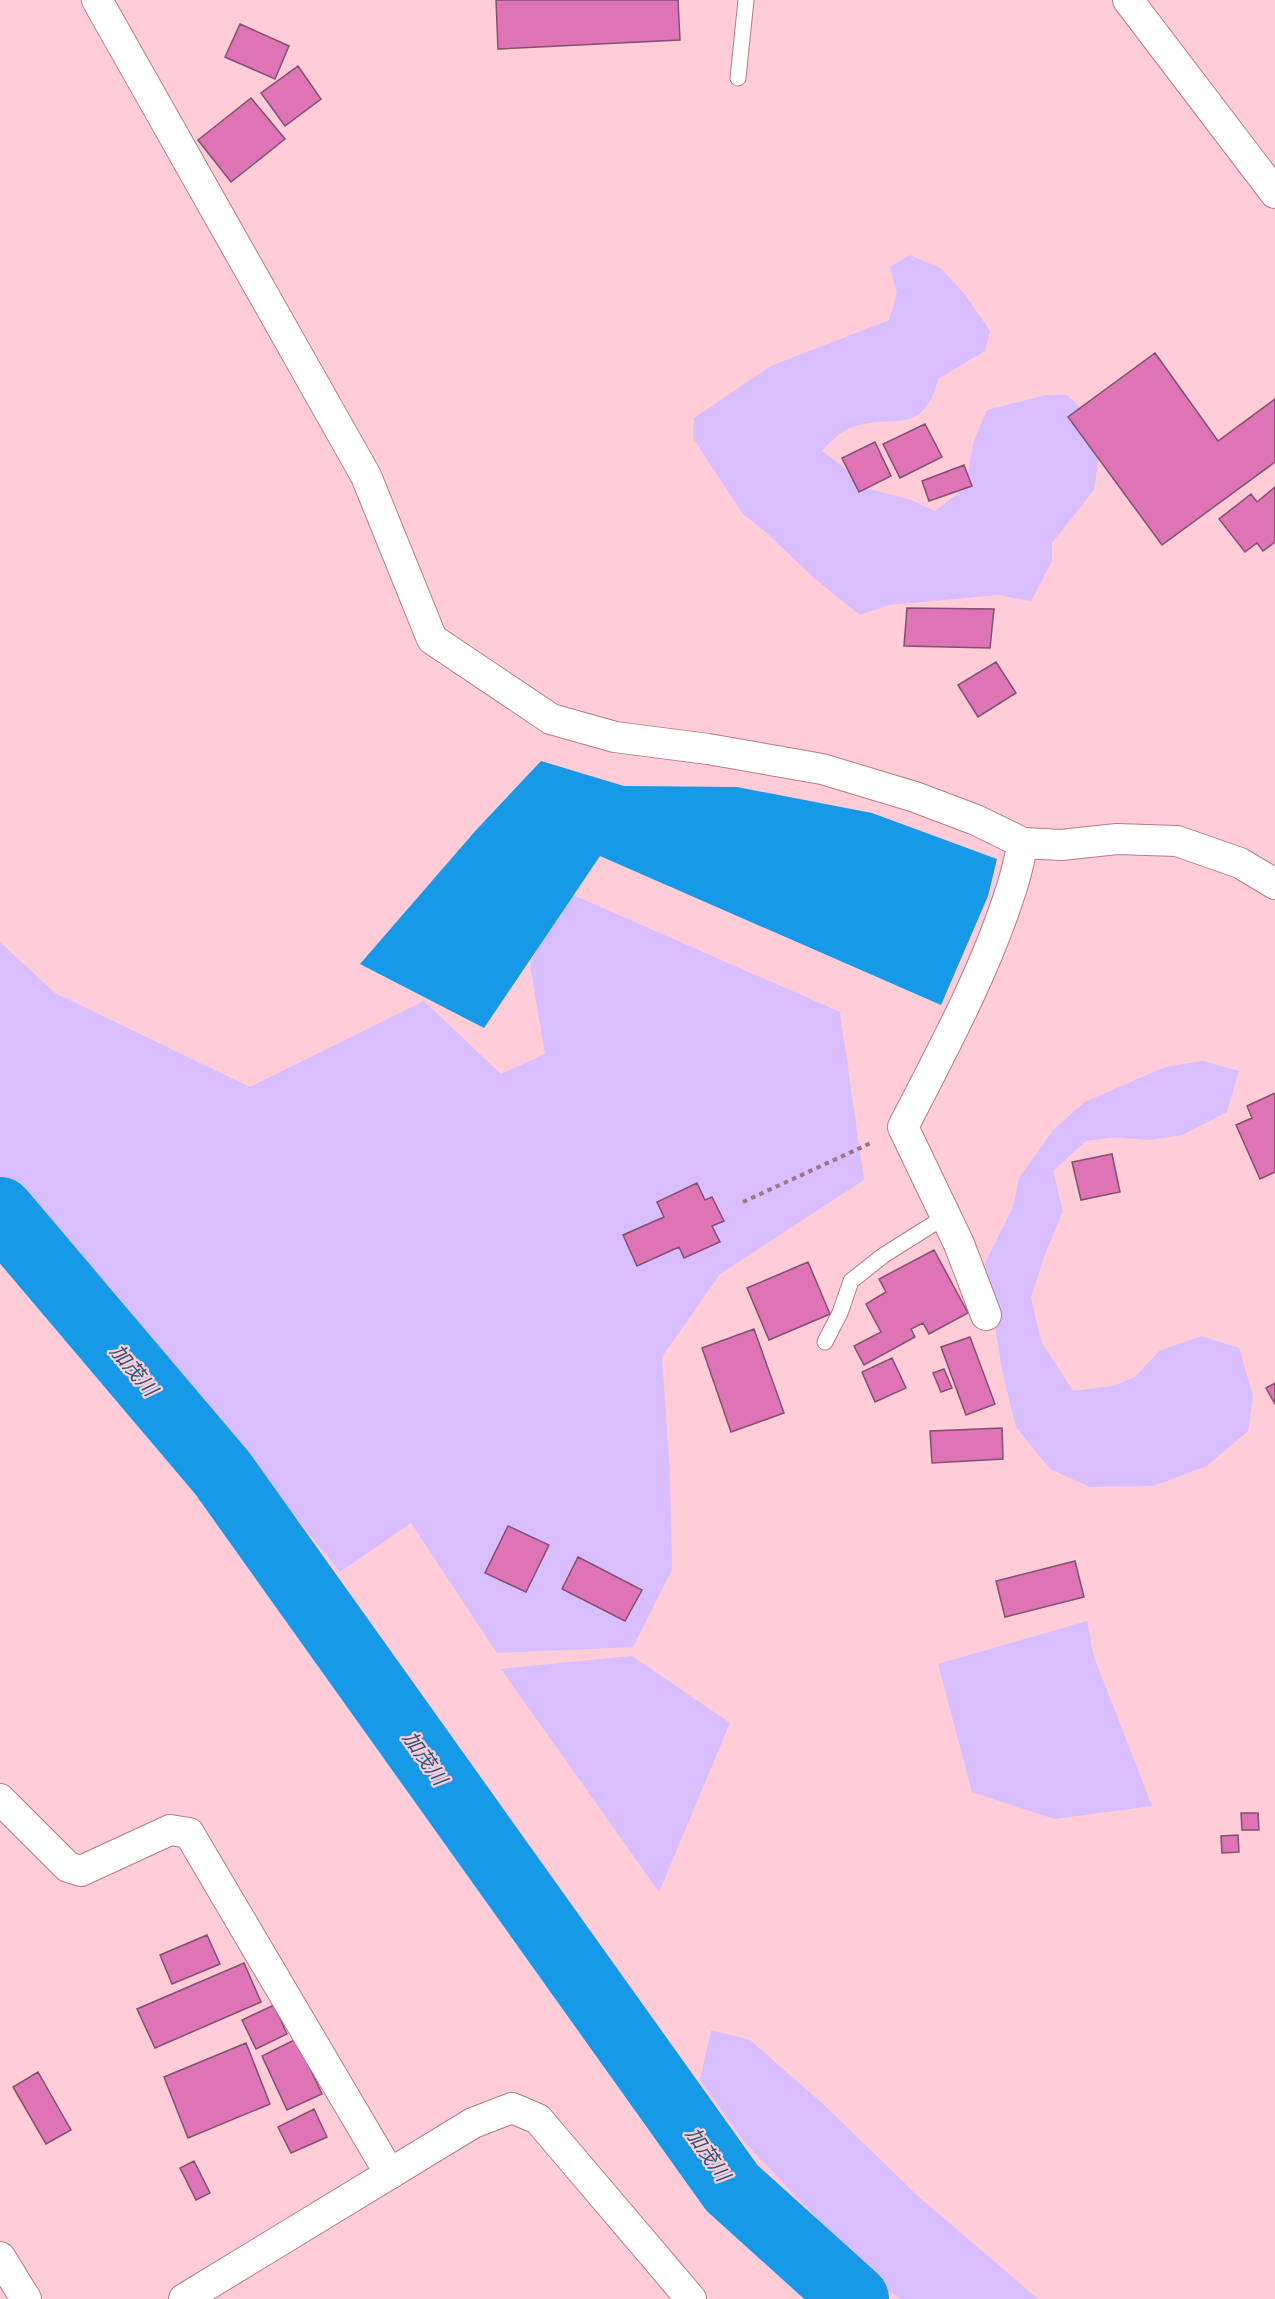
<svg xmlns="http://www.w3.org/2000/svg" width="1275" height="2299" font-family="Quicksand,'Noto Sans JP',sans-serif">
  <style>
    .green { fill: #d8bdff }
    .water { fill: #1699e7 }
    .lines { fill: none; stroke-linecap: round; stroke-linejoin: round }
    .river { stroke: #1699e7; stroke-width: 68 }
    .building { fill: #de73b6; stroke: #81526e; stroke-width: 1.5 }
    .service-casing { stroke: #b57b89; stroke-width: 17 }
    .minor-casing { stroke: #b57b89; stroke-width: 32 }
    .path { stroke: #9c7780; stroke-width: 4; stroke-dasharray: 4.5 4.5; stroke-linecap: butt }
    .service { stroke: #fff; stroke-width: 15 }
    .minor { stroke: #fff; stroke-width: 30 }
    .labels { text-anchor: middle; stroke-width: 4.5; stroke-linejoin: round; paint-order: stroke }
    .water-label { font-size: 20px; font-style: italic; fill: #285576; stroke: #ffccd8 }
  </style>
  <rect width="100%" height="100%" fill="#ffccd8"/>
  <path class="green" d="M910,255L942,269L966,296L990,331L985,351L938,379C923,441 888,410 846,430C838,434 828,444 822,451L841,465L865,488L911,500L935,511L965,488L974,441L987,410L1046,395H1067L1103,427L1094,490L1052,543V561L1031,601L998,595L889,605L860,615L815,579L769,535L743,514L693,438L694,418L771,366L889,320L897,293L890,267Z
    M564,891L840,1012L864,1180L720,1274L662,1357L670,1473L672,1570L633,1647L497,1653L411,1523L340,1572L109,1286L0,1185V942L55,993L250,1087L424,1001L501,1074L545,1054L530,965Z
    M1203,1061L1239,1071L1227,1112L1182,1135L1149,1140L1116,1137L1086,1141L1053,1171L1063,1211L1046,1252L1031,1297L1041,1341L1073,1391L1113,1386L1135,1377L1159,1351L1201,1336L1239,1348L1253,1396L1248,1431L1207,1466L1153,1486L1090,1487L1050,1469L1016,1427L1002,1370L985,1263L1013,1207L1019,1178L1053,1130L1085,1102L1165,1067Z
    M1087,1621L1094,1657L1152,1806L1054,1819L972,1792L938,1664Z
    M632,1656L730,1723L659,1892L501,1669Z
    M711,2030L750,2040L823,2104L918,2196L1038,2299H901L882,2287L745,2143L700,2080Z"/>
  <path class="water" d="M541,761L624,786L737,787L872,813L997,859L988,896L941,1005L600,856L484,1028L360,964L477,829Z"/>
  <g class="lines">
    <path class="river" d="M0,1211L222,1473L732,2188L855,2299"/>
  </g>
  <path class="building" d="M496,0H678L680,40L498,49Z
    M240,24L289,46L275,79L225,57Z
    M298,66L321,99L285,126L261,93Z
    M251,98L285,139L231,182L198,140Z
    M1155,353L1218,441L1275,399V462L1162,545L1068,417Z
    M925,424L942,457L900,478L883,444Z
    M875,442L891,476L859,492L842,458Z
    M964,465L972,486L929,501L922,481Z
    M1275,487V542L1263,551L1257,543L1245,552L1219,519L1251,494L1257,502Z
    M907,608L994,609L990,648L904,646Z
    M996,662L1016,693L978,717L958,685Z
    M1275,1093V1172L1260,1179L1236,1125L1252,1118L1247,1106Z
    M1112,1154L1120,1192L1081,1200L1072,1162Z
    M697,1183L705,1200L712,1197L724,1221L712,1226L720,1242L684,1258L679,1247L637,1266L623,1235L664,1217L657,1202Z
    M934,1250L968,1313L929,1334L923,1323L911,1329L915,1337L864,1365L854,1346L881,1332L866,1304L886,1292L879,1279Z
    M808,1262L830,1314L769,1340L747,1288Z
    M754,1329L784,1413L731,1432L702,1348Z
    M970,1337L995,1404L966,1415L941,1347Z
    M892,1358L906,1388L875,1402L862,1372Z
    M944,1369L952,1388L941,1392L933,1373Z
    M1275,1383V1404L1266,1388Z
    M1002,1428L1003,1459L932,1463L930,1431Z
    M508,1526L549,1545L526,1592L485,1573Z
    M578,1557L642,1590L625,1621L562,1589Z
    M1075,1561L1084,1597L1005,1617L996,1581Z
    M1241,1813H1258L1259,1830H1242Z
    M1238,1835L1239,1852L1222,1853L1221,1836Z
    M207,1935L220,1964L172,1984L160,1955Z
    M244,1963L261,2002L155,2048L137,2009Z
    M274,2005L287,2034L256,2049L242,2020Z
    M296,2039L322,2094L287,2110L262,2056Z
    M246,2043L270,2104L188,2138L164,2077Z
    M38,2072L71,2130L46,2144L13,2087Z
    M314,2109L327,2137L291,2153L278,2127Z
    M194,2161L210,2193L196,2200L180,2168Z"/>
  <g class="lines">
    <g class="service-casing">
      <path id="service" d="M738,78L746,0
        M825,1342L840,1313L851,1281L884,1255L946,1216"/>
    </g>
    <g class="minor-casing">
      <path id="minor" d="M97,0L366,476L432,639L551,719L615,737L708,749L822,769L915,797L976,820L1023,843L1061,845L1117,839L1177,841L1240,863L1275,884
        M1128,0L1275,193
        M986,1315L959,1244L903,1127C942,1051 984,974 1010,893C1016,877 1019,860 1023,843
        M0,1799L68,1867L81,1871L170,1830L189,1833L390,2174
        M0,2257L26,2299
        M184,2299L473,2123L512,2108L538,2119L691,2299"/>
    </g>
    <path class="path" d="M743,1202L873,1142"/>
    <use href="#service" class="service"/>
    <use href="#minor" class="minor"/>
  </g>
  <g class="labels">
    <g class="water-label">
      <text transform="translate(134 1370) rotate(50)" y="7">加茂川</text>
      <text transform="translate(425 1758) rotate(55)" y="7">加茂川</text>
      <text transform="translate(708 2154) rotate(55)" y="7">加茂川</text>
    </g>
  </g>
</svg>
